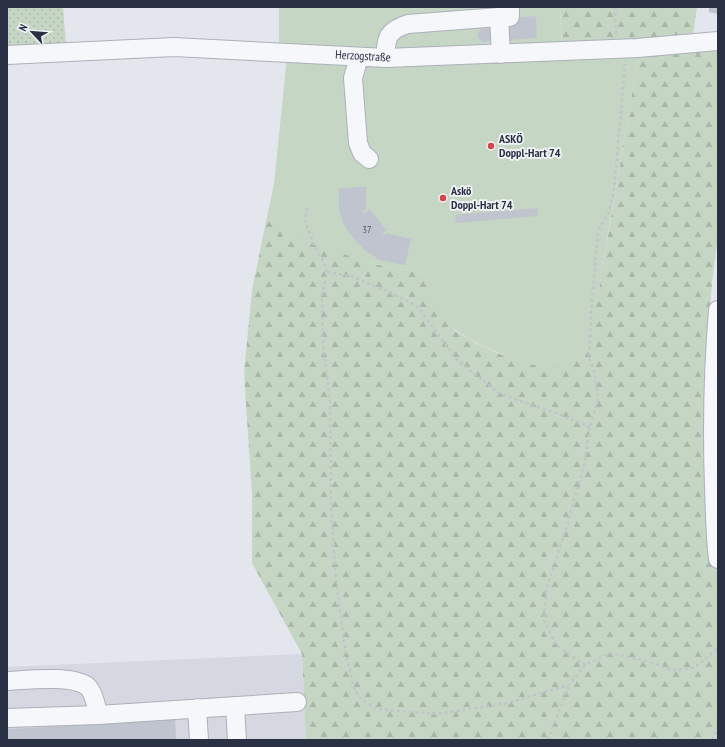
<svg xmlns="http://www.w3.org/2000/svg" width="725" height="747" font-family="'PT Sans Narrow',sans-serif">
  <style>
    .built { fill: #d5d8e1 }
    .grass { fill: url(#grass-dots) }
    .forest { fill: url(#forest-firs) }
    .garden { fill: #c6d6c4 }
    .building { fill: #c0c4cf }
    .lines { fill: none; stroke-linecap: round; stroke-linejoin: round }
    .minor-casing { stroke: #acb0ba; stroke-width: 20 }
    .path { stroke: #c1c4cb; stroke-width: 2.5; stroke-dasharray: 3 3; stroke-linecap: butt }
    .minor { stroke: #f6f7fa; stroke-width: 18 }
    .poi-dot { fill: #d6434a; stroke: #f3f5f9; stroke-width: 1.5 }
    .labels { text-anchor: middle; stroke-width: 3.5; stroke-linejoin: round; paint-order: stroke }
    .number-label { font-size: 10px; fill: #505668 }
    .street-label { font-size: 12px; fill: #2a3145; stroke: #f3f5f9 }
    .poi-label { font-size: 12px; font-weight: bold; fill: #2a3145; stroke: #f3f5f9; text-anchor: start }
  </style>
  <defs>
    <pattern id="grass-dots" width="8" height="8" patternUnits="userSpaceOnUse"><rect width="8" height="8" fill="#c6d6c4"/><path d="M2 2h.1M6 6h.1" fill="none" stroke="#aab8aa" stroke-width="1.8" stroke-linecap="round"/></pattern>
    <pattern id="forest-firs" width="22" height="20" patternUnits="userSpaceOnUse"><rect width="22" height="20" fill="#c6d6c4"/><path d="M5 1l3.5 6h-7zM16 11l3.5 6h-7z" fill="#aab8aa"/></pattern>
  </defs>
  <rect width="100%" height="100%" fill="#e3e6ec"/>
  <path class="built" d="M302,654L306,740H7V667Z"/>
  <path class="grass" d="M7,7H63L66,45L7,50Z"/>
  <path class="forest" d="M560,7H697L693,35L562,45Z
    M718,46V236L712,283L708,333L718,363V740H306L302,654L252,563V495L244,373L252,290L268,212L294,234L374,264L425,274L430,295L455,331L478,344L502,355L589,339L598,295L639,52Z"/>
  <path class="garden" d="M279,7H560L562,55L639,52C629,113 618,174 608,234C602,269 598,305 589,339C587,344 584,354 580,358C557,376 520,363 497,352C468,339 441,327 430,295C428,289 427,281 425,274L374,264L331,250L294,234L268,212L274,184L287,57L386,54L279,47Z"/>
  <path class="building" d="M709,7H718V14L709,12Z
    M536,16L537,38L508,40L507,22L514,18Z
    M478 35a7 7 0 1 1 14 0a7 7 0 1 1-14 0Z
    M366,187V210H362L364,214L369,209L387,230L382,234L385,236L386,233L411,239L405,265L380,260L364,250L346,229L339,211V188Z
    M537,208L538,216L456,223L455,215Z
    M175,715L176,740H7V729L48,727V722Z"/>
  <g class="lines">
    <g class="minor-casing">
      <path id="minor" d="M501,54L499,17H510V7
        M7,55L174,47L386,58L637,48L718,41
        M359,57L353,78L358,143L362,153L369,159
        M386,58C385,38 388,30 408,24L499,17
        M718,310C713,369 712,429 714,488C715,512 715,535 718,559
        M7,681C27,680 71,675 87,686C93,691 97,707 98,715
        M235,706L237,740
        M197,708L199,740
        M7,718L98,715L297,702"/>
    </g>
    <path class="path" d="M615,7L616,34
      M307,208L305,222L315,247L324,262L327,272L322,296L323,345L330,401L331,507L336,581L346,654L354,688L359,697L376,709L437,714L507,703L569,685L585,665L610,653L646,661L672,670L694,668L718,648
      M327,272L351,276L389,292L417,306L458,361L499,393L523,402L553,412L590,427
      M585,665L556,645L544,620L546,590L568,522L585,461L590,427L598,399L595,374L589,357L592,299L598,232L609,211L614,192L625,64
      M548,740L569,685
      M712,740L718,727"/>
    <use href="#minor" class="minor"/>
  </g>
  <g class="poi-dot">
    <circle cx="491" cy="146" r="4"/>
    <circle cx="443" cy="198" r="4"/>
  </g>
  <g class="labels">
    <g class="number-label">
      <text x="367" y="233">37</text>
    </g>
    <g class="street-label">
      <text transform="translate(363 56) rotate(3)" y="4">Herzogstraße</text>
    </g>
    <g class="poi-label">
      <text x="499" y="143">ASKÖ<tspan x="499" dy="14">Doppl-Hart 74</tspan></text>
      <text x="451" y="195">Askö<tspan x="451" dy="14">Doppl-Hart 74</tspan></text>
    </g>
  </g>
  <rect width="725" height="747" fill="none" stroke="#2a3145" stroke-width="16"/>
  <g transform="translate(32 32) rotate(296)" stroke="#f3f5f9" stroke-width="3" paint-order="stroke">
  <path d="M0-3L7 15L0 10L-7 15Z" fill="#2a3145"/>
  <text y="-6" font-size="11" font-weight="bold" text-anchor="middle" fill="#2a3145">N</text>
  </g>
</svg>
